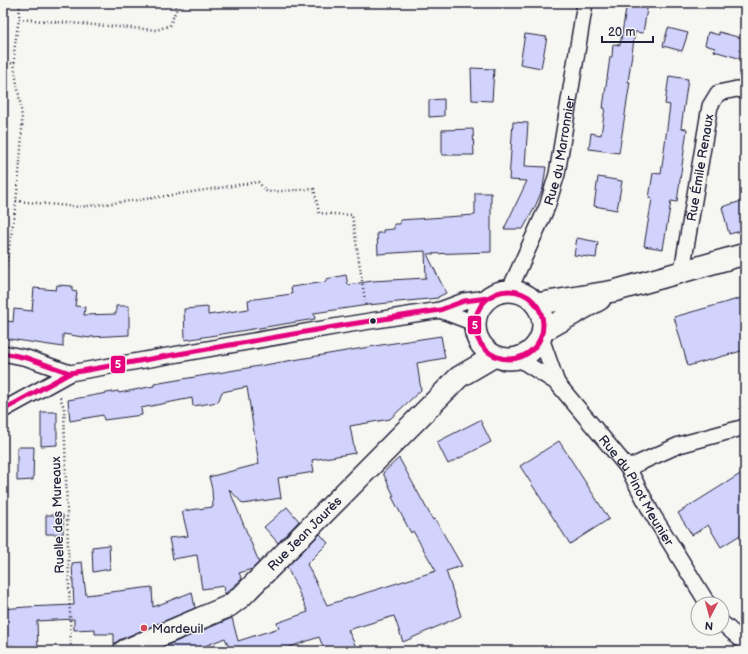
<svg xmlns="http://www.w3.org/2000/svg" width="748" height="654" font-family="'Balsamiq Sans',sans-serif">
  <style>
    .building { fill: #d2d3fc; stroke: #22223b }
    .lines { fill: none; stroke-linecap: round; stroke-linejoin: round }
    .street-casing { stroke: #22223b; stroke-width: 18 }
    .secondary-casing { stroke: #22223b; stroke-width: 24 }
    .path { stroke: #22223b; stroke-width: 2.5; stroke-dasharray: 1 3; stroke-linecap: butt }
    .street { stroke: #f6f6f2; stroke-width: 15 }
    .secondary { stroke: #f6f6f2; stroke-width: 21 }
    .bus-1-casing { stroke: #f6f6f2; stroke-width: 8 }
    .bus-1 { stroke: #e5007d; stroke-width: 5 }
    .bus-dot { fill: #22223b; stroke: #f6f6f2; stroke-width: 1.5 }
    .poi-dot { fill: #d1495b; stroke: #f6f6f2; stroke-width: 1.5 }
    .labels { text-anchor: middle; stroke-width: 3; stroke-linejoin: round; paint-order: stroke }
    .street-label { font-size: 13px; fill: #22223b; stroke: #f6f6f2 }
    .poi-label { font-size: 13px; fill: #22223b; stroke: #f6f6f2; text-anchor: start }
    .line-badge { stroke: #f6f6f2; stroke-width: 1.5 }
    .badge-label { font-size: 11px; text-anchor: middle; font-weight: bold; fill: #fff }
  </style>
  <rect width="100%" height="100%" fill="#f6f6f2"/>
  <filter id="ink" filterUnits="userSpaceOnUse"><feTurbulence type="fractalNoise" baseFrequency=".025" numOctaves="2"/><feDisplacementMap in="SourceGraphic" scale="8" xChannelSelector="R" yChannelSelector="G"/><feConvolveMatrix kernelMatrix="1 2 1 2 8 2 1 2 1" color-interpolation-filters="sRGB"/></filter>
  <g filter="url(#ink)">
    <path class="building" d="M627,3H648L643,33L635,32L628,82H630L619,153L589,149L591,133L601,135L605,108H603L610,57H612L613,44L620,45Z
      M668,28L688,33L682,51L663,46Z
      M708,32L719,35V32L745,39V60L714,51L715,48L705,45Z
      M525,34L547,37L541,68L520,64Z
      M471,68L494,69L492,101L472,100Z
      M669,76L688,79L681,128L687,129L677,202L671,201L663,249L644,246L652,199L649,198L653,173L661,174L670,105L665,104Z
      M444,99V116L429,117V100Z
      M513,122L528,123L525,166L546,167L543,188L535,207L523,229H504L527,181L509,180Z
      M473,129L474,155H442V130Z
      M598,177L622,181L617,210L594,206Z
      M475,193H491V252L427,254L446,293L438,297V298L368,305L314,313L315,319L185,340L184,309L208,307V315L249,309L248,300L292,294L291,287L326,282V279L346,275L348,285L372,281L426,278L425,251L378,254L377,233H383V230L394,229V224H400V220L475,215Z
      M745,200V230L729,234L722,207Z
      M577,238L598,242L596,258L574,255Z
      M57,285L72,286V291L77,292L75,306L85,307L84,315L116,314V306H129V335L90,337V338L63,334V347L3,338V320L13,322L14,309L32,311L34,288L56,290Z
      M745,297V350L688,366L674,317Z
      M441,336L445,358L417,363L421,390L390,419L350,426L355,453L312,460L314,472L278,478L281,498L243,504L229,489L259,562L252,569L239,573L242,579L225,594L224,586L202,589L197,555L173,559L169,538L188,536L182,511L213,507L212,489L209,477L259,464L247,387L222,392L218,402L193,406L192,398L141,408L142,415L104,420L103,415L70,421L68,400L118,391L119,393L154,386V384L381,345Z
      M41,412H57V445L41,446Z
      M480,420L491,442L448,464L437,442Z
      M559,441L609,519L570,544L520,466Z
      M17,447H34L33,480L17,481Z
      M399,458L433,520L435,519L462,566L446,571L461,616L403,642L394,616L348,630L358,651H325L319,637L278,651H218L217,648L228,645L225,638L192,651H154L232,618L238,641L279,628L277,623L308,612L287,567L320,534L328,543L307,564L327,605L436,571L413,531L411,533L392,497L394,496L383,473Z
      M745,471V532L721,547L708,525L692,535L678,513Z
      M287,507L299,521L278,543L264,527Z
      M46,515H63V534H46Z
      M109,545L110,569L93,572L92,547Z
      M82,562L86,595L152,587L153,607L192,592L195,608L119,640L114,644V634H95V629L74,630V619L37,621L38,651H24V648H15V646H3V609L26,607L74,605L72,563Z"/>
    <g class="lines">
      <g class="street-casing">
        <g id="street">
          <path id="s1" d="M682,271L710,106L718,93L737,89L745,91"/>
          <path id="s2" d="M509,291L547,207L557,174L585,3"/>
          <path d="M440,310L474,323"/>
          <path d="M541,338L557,383"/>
          <path d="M3,353L27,358L70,373"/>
          <path id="s3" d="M519,359L557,383L628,468L651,512L708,604"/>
          <path d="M3,410L70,373L345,325L440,310L464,301L488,298"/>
          <path d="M628,468L679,445L745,427"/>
          <path d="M722,623L745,643"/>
        </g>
      </g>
      <g class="secondary-casing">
        <g id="secondary">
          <circle cx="509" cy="325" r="34"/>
          <path d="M536,304L614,291L745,254"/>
          <path d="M543,331L600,299"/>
          <path id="s4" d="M124,651L229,606L241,597L459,377L493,357"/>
        </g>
      </g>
      <path class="path" d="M20,3L19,19L157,30L170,25L176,10V3
        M3,62L15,64
        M16,201L79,207L139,200L258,182L267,192L314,189L319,213L352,215L366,307
        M3,281C13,231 20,180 22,129C23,106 15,82 14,59C14,46 17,32 19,19
        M60,397L64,408L71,651"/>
      <use href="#street" class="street"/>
      <use href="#secondary" class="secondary"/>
      <g class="bus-1-casing">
        <path id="bus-1" d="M475 325a34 34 0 1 1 68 0a34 34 0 1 1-68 0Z
          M3,353L27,358L70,373
          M3,410L70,373L345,325L440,310L464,301L488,298"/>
      </g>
      <use href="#bus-1" class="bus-1"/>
    </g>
  </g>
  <circle class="bus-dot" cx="373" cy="321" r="3.5"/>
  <circle class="poi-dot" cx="144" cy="628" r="4"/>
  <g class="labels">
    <g class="street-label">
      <text dy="5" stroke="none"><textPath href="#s2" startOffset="150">Rue du Marronnier</textPath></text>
      <text dy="5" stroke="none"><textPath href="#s1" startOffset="105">Rue Émile Renaux</textPath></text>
      <text dy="5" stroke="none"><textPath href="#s3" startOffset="179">Rue du Pinot Meunier</textPath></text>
      <text transform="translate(57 515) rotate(-92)" y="5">Ruelle des Mureaux</text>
      <text dy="5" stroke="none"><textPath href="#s4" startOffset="219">Rue Jean Jaurès</textPath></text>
    </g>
    <g class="poi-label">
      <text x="152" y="633">Mardeuil</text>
    </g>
  </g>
  <g class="line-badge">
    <rect x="467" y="315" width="15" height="20" rx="4" fill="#e5007d"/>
    <rect x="110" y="355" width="16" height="19" rx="4" fill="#e5007d"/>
  </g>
  <g class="badge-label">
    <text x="475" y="329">5</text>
    <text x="118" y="368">5</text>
  </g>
  <rect width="748" height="654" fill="none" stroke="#f6f6f2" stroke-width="16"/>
  <rect x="8" y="8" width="732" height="638" fill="none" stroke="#22223b" stroke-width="1.5" filter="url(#ink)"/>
  <g transform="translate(710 616) rotate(186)"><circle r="19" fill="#f6f6f2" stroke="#a1a1a9"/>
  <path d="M0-3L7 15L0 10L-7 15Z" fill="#d1495b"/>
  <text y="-6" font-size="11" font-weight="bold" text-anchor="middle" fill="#22223b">N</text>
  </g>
  <path d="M602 36v6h51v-6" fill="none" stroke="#22223b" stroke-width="2"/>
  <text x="608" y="36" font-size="12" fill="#22223b" stroke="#f6f6f2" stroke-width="3" paint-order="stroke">20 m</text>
</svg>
